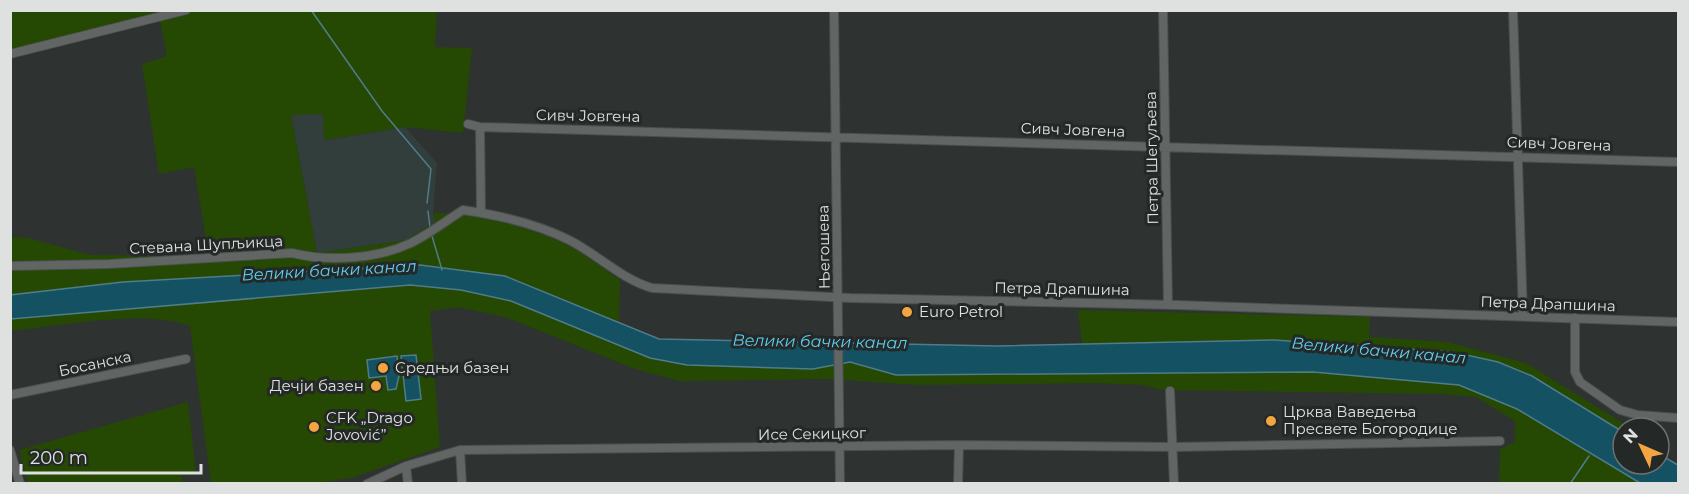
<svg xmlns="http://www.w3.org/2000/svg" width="1689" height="494" font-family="Montserrat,sans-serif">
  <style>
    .built { fill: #323e3b }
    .green { fill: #254903 }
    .water { fill: #135163; stroke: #507c89; stroke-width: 1.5 }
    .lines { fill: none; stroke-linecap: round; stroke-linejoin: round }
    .stream { stroke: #507c89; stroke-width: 1.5 }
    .minor-casing { stroke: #4a4e4d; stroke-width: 10 }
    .minor { stroke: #616564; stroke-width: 8 }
    .poi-dot { fill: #f2a541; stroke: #242827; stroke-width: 2 }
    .labels { text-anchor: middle; stroke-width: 6; stroke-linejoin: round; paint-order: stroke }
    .street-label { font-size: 15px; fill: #dfe1e1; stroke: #242827 }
    .poi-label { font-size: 15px; fill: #dfe1e1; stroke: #242827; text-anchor: start }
    .water-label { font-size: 16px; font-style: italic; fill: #5fd0f3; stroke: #242827 }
  </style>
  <rect width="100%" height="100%" fill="#2e3231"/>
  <path class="built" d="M291,114H323L325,140L405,127L437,163L433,213L435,222L406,240L317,253Z"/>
  <path class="green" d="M11,11H437L435,47L472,48L463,133L405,127L324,140L323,114L291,115L317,253L406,240L435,222L433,213C474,212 532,228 569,246C587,255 603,269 620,280L619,322L505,276L123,282L11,295V237L28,238L90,255L209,256L194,167L159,174L142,64L167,56L158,12L11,50Z
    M410,285L461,290L511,301L650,358L687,365L813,369L850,362L896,375L1313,372L1459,385L1517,409L1640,483H1499L1500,449L1515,442V421L1476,397L1440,394L1161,390L1143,385L1097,383L917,385L831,379L679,381L635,369L508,318L458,307L430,311L440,447L352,478L306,484L211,483L190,326C146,309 59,326 11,331V319Z
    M1078,310L1370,317L1369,337L1448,342L1526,363L1631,428H1623V432L1532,376L1498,362L1454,352L1274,340L1082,344Z
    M188,402L196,474L181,476L183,483H28L19,450Z"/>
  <path class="water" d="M420,265L505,276L659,339L998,346L1274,340L1453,352L1498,362L1532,376L1623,432V464H1659V454L1678,465V483H1640L1517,409L1459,385L1313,372L896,375L850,362L813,369L687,365L650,358L511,301L461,290L410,285L11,319L10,295L123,282Z
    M416,355L421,399L406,401L401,356Z
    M397,356L399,376L396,389L388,390L386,376L369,378L367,360Z"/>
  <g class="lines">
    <path class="stream" d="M311,10L382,111L431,169L427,203
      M428,211L430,227
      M432,236L442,270
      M1570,484L1589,456"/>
    <g class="minor-casing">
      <path id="minor" d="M834,10L840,484
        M1163,10L1168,305
        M1513,10L1523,316
        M10,54L186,10
        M468,124L480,127L1678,162
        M480,127L481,212
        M10,266L109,264L292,253C328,262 377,259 411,243C429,234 446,221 463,210C498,215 537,224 569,240C597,254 621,279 652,288L850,298L1177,305L1678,322
        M1575,318V372L1580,382L1620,410L1638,415L1678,418
        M1170,391L1174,484
        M10,395L186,359
        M10,450L20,484
        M460,450L462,484
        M406,466L408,484
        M367,484L406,466L460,450L959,445L1174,447L1500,441
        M958,484L959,445"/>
    </g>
    <use href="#minor" class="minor"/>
  </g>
  <g class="poi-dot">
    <circle cx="907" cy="312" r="6"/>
    <circle cx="383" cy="368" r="6"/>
    <circle cx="376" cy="386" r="6"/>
    <circle cx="1271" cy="421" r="6"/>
    <circle cx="314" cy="427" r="6"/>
  </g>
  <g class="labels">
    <g class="street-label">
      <text transform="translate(588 116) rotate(1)" y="5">Сивч Јовгена</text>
      <text transform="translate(1073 130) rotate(2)" y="5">Сивч Јовгена</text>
      <text transform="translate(1559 144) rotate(2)" y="5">Сивч Јовгена</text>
      <text transform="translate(1152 158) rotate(-91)" y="5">Петра Шегуљева</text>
      <text transform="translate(206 245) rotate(-3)" y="5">Стевана Шупљикца</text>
      <text transform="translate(824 247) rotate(-91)" y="5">Његошева</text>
      <text transform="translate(1062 289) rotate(1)" y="5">Петра Драпшина</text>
      <text transform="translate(1548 304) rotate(2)" y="5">Петра Драпшина</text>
      <text transform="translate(95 364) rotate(-12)" y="5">Босанска</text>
      <text transform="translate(812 434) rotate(-1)" y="5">Исе Секицког</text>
    </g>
    <g class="poi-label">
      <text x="919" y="317">Euro Petrol</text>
      <text x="395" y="373">Средњи базен</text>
      <text x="364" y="391" text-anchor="end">Дечји базен</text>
      <text x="1283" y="417">Црква Ваведења<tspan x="1283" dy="17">Пресвете Богородице</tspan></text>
      <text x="326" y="423">CFK „Drago<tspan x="326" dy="17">Jovović”</tspan></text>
    </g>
    <g class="water-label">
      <text transform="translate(329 270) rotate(-3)" y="6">Велики бачки канал</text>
      <text transform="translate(820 341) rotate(1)" y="6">Велики бачки канал</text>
      <text transform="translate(1379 350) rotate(5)" y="6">Велики бачки канал</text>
    </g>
  </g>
  <rect width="1689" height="494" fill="none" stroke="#dfe1e1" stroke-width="24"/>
  <g transform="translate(1641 446) rotate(314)"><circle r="28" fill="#242827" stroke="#6f7271" stroke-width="1.5"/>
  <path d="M0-4.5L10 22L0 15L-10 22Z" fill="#f2a541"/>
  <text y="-9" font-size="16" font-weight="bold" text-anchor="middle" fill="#dfe1e1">N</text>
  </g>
  <path d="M21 464v9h180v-9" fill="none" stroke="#dfe1e1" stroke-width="3"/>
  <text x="30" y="464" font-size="18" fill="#dfe1e1" stroke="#242827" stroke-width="4.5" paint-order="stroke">200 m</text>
</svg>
